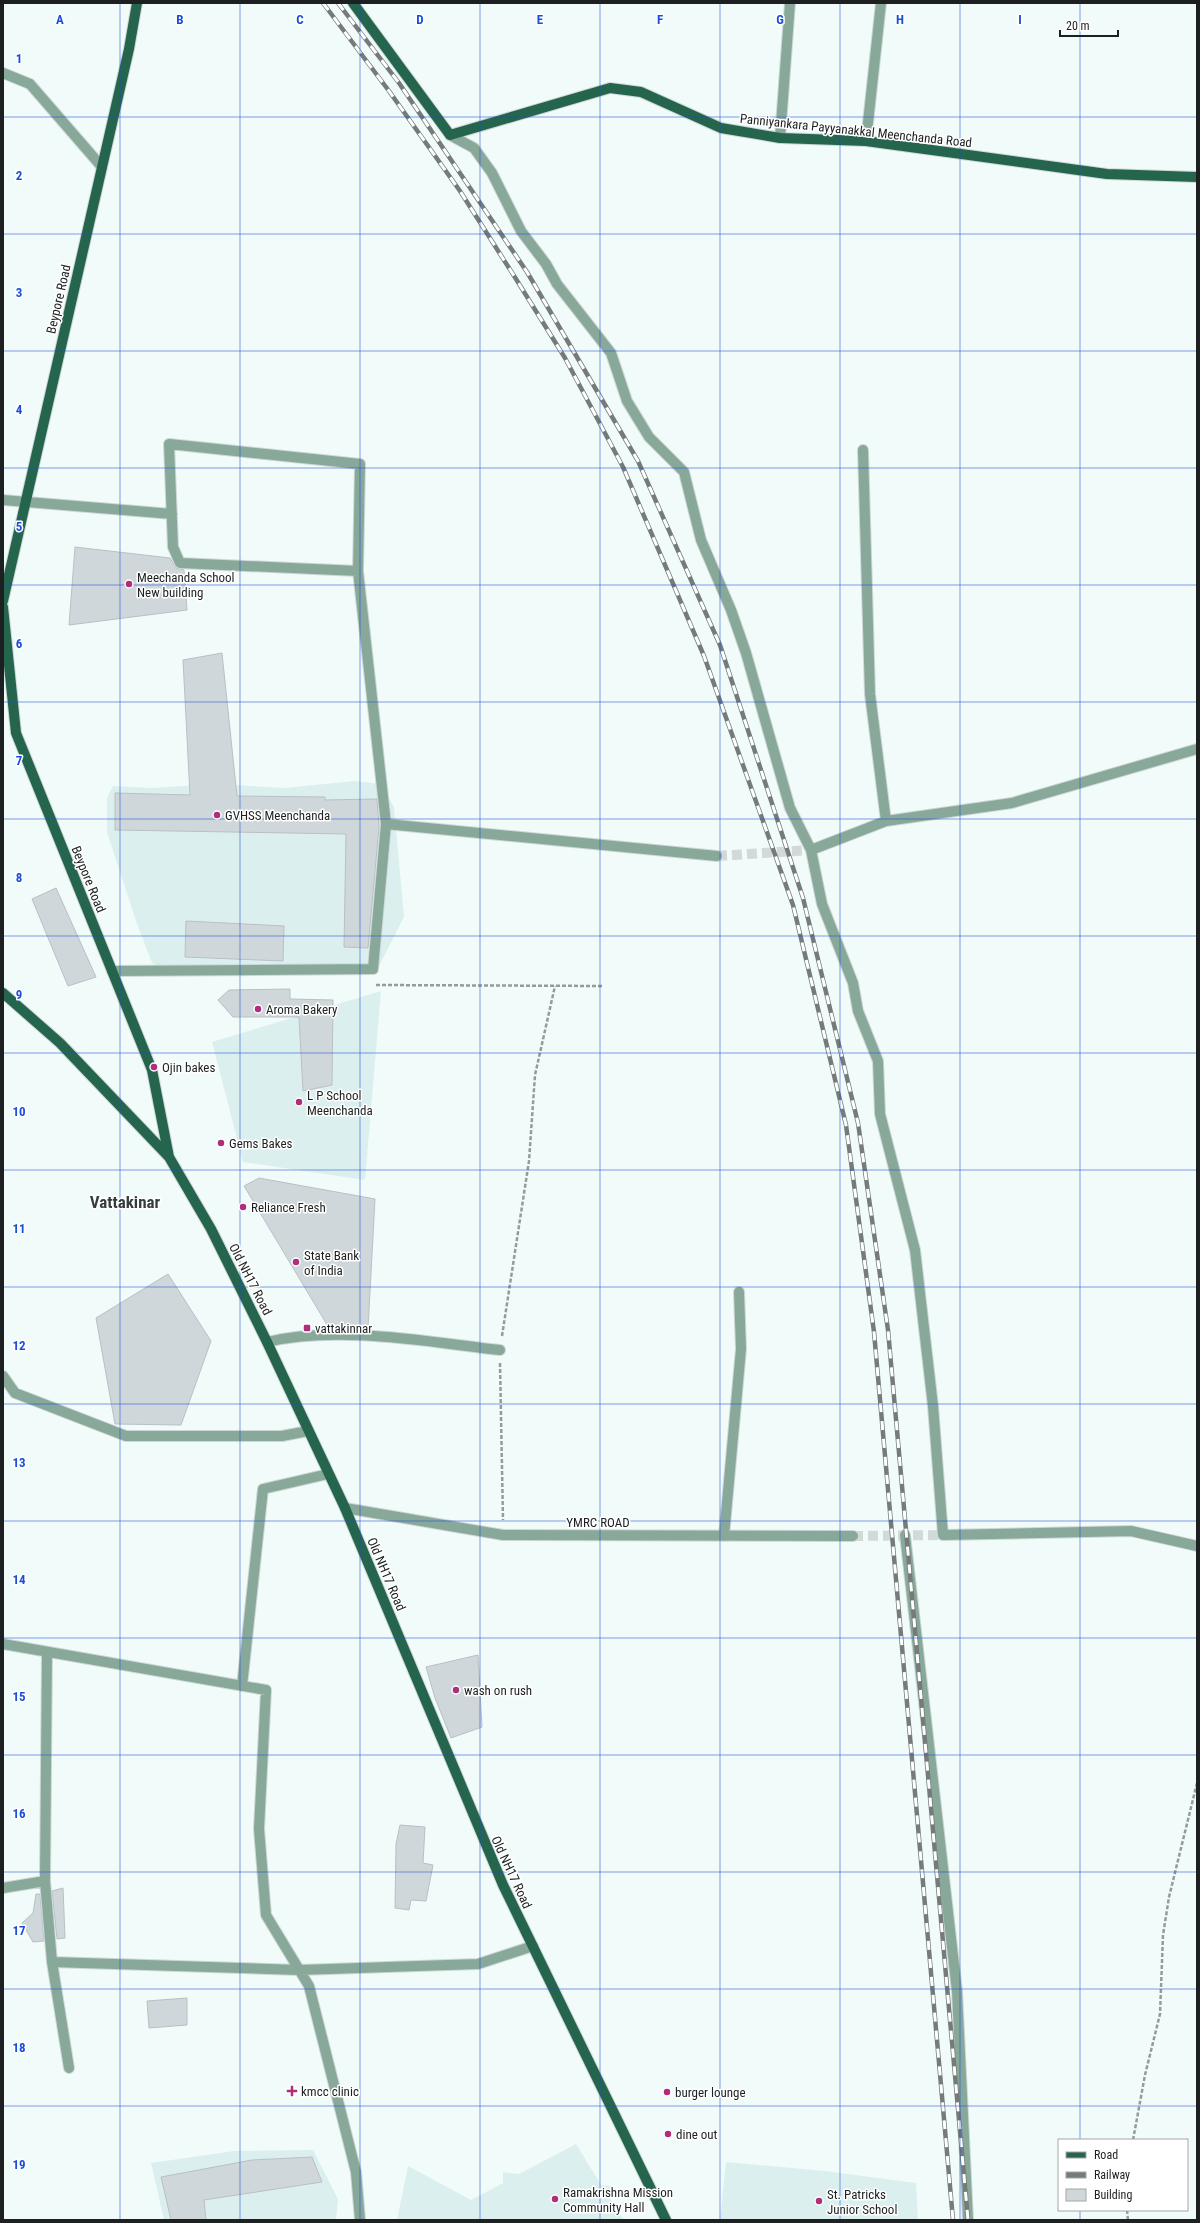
<svg xmlns="http://www.w3.org/2000/svg" width="1200" height="2223" font-family="'Roboto Condensed',sans-serif">
  <style>
    .built { fill: #dcefef }
    .building { fill: #cfd7db; stroke: #b8c0c4 }
    .lines { fill: none; stroke-linecap: round; stroke-linejoin: round }
    .minor-tunnel { stroke: #d1dad9; stroke-width: 10; stroke-dasharray: 10 5; stroke-linecap: butt }
    .minor-casing { stroke: #cfd8d7; stroke-width: 12 }
    .major-casing { stroke: #cfd8d7; stroke-width: 12 }
    .path { stroke: #949b9a; stroke-width: 2.5; stroke-dasharray: 4 2; stroke-linecap: butt }
    .minor { stroke: #88a899; stroke-width: 10 }
    .major { stroke: #25644d; stroke-width: 10 }
    .rail-casing { stroke: #757b7b; stroke-width: 4.5 }
    .rail { stroke: #fff; stroke-width: 3; stroke-dasharray: 9; stroke-linecap: butt }
    .grid { fill: none; stroke: #1d4ed8; stroke-width: 1; stroke-opacity: 0.55 }
    .poi-dot { fill: #b02e79; stroke: #fff; stroke-width: 1.5 }
    .labels { text-anchor: middle; stroke-width: 3; stroke-linejoin: round; paint-order: stroke }
    .street-label { font-size: 13px; fill: #1d2020; stroke: #fff }
    .poi-label { font-size: 13px; fill: #1d2020; stroke: #fff; text-anchor: start }
    .district-label { font-size: 17px; font-weight: bold; fill: #353d3d; stroke: #fff }
    .grid-label { font-size: 13px; text-anchor: middle; font-weight: bold; fill: #1d4ed8; stroke: #fff; stroke-width: 3; stroke-linejoin: round; paint-order: stroke }
  </style>
  <rect width="100%" height="100%" fill="#f1fbfa"/>
  <path class="built" d="M354,781L381,784L394,807L404,917L377,970L176,973L152,963L136,921L107,832V798L113,786L151,788L215,784L285,788Z
    M381,991L365,1180L243,1162L212,1042Z
    M576,2144L601,2185L612,2186L608,2196L624,2220H397L408,2166L471,2200L503,2183V2172L519,2174Z
    M313,2150L338,2199L336,2220H164L151,2163L234,2151Z
    M726,2162L825,2171L916,2183L918,2220H720Z"/>
  <path class="building" d="M75,547L170,558L176,568L184,570L187,610L69,625Z
    M222,653L237,796L325,797V800L377,799L379,827L368,948L344,947L346,834L115,830V793L190,795L183,660Z
    M56,888L96,977L68,986L32,899Z
    M186,921L284,926L283,961L185,957Z
    M290,989V999L333,1000L332,1085L303,1091L299,1017H233L218,1000L229,990Z
    M259,1178L375,1199L368,1329L329,1328L244,1186Z
    M168,1274L211,1341L181,1425L115,1424L96,1318Z
    M478,1655L482,1727L451,1738L435,1698L426,1667Z
    M400,1825L425,1827L423,1863L433,1865L426,1901L411,1900L409,1910L395,1908L396,1844Z
    M63,1888L65,1938L57,1939L52,1891Z
    M36,1894H40L44,1941L33,1942L22,1923L33,1913Z
    M187,1998V2025L149,2028L147,2001Z
    M312,2157L322,2182L204,2200L206,2220H171L161,2177L252,2160Z"/>
  <g class="lines">
    <path class="minor-tunnel" d="M717,856L811,850
      M853,1536L943,1535"/>
    <g class="minor-casing">
      <path id="minor" d="M3,73L30,84L102,167
        M450,135L474,148L492,173L521,231L546,264L557,284L611,353L627,401L649,437L684,472L701,540L731,610L746,653L790,808L811,850L822,904L853,983L858,1011L878,1061L880,1114L915,1250L933,1406L943,1535L1131,1531L1197,1546
        M780,138L790,3
        M866,141L881,3
        M863,450L870,694L886,821
        M3,500L172,514
        M358,571L180,563L173,547L169,444L360,464L358,571L386,824
        M811,850L886,821L1012,803L1197,749
        M112,971L373,969L386,824L717,856
        M267,1342C338,1325 428,1342 500,1350
        M3,1376L15,1393L126,1436H282L308,1431
        M345,1508L503,1535L853,1536
        M905,1535L957,1991L968,2220
        M724,1536L741,1349L739,1292
        M3,1644L266,1690L259,1829L266,1915L309,1986L356,2172L360,2220
        M47,1652L45,1881L52,1962L69,2068
        M242,1686L263,1489L328,1474
        M3,1888L45,1881
        M52,1962L299,1970L478,1964L533,1946"/>
    </g>
    <g class="major-casing">
      <path id="major" d="M353,3L450,135L610,88L641,92L721,128L780,138L866,141L1107,174L1197,177
        M3,601L129,49L137,3
        M3,607L16,733L152,1070L169,1157
        M3,993L60,1043L169,1157L211,1229L267,1342L345,1508L503,1885L666,2220"/>
    </g>
    <path class="path" d="M376,985L604,986
      M502,1336L529,1161L535,1075L555,986
      M500,1363L503,1520
      M1133,2140L1145,2075L1160,2014L1163,1935L1169,1897L1197,1783
      M1127,2210L1128,2220"/>
    <use href="#minor" class="minor"/>
    <use href="#major" class="major"/>
    <g class="rail-casing">
      <path id="rail" d="M323,3L389,91L460,191L516,279L565,358L623,467L704,656L793,905L846,1125L874,1332L953,2220
        M338,3L399,83L527,272L638,461L720,645L803,898L858,1123L888,1330L968,2220"/>
    </g>
    <use href="#rail" class="rail"/>
  </g>
  <path class="grid" d="M120,3V2220M240,3V2220M360,3V2220M480,3V2220M600,3V2220M720,3V2220M840,3V2220M960,3V2220M1080,3V2140M3,117H1197M3,234H1197M3,351H1197M3,468H1197M3,585H1197M3,702H1197M3,819H1197M3,936H1197M3,1053H1197M3,1170H1197M3,1287H1197M3,1404H1197M3,1521H1197M3,1638H1197M3,1755H1197M3,1872H1197M3,1989H1197M3,2106H1197M1080,2210V2220"/>
  <g class="poi-dot">
    <circle cx="129" cy="584" r="4"/>
    <circle cx="217" cy="815" r="4"/>
    <circle cx="258" cy="1009" r="4"/>
    <circle cx="154" cy="1067" r="4"/>
    <circle cx="299" cy="1102" r="4"/>
    <circle cx="221" cy="1143" r="4"/>
    <circle cx="243" cy="1207" r="4"/>
    <circle cx="296" cy="1262" r="4"/>
    <rect x="303" y="1324" width="8" height="8" rx="2"/>
    <circle cx="456" cy="1690" r="4"/>
    <path d="M290 2085h4v4h4v4h-4v4h-4v-4h-4v-4h4z"/>
    <circle cx="667" cy="2092" r="4"/>
    <circle cx="668" cy="2134" r="4"/>
    <circle cx="555" cy="2199" r="4"/>
    <circle cx="819" cy="2201" r="4"/>
  </g>
  <g class="labels">
    <g class="street-label">
      <text transform="translate(856 130) rotate(6)" y="5">Panniyankara Payyanakkal Meenchanda Road</text>
      <text transform="translate(58 299) rotate(-77)" y="5">Beypore Road</text>
      <text transform="translate(89 879) rotate(68)" y="5">Beypore Road</text>
      <text transform="translate(251 1279) rotate(63)" y="5">Old NH17 Road</text>
      <text x="598" y="1527">YMRC ROAD</text>
      <text transform="translate(387 1574) rotate(67)" y="5">Old NH17 Road</text>
      <text transform="translate(512 1872) rotate(65)" y="5">Old NH17 Road</text>
    </g>
    <g class="poi-label">
      <text x="137" y="582">Meechanda School<tspan x="137" dy="15">New building</tspan></text>
      <text x="225" y="820">GVHSS Meenchanda</text>
      <text x="266" y="1014">Aroma Bakery</text>
      <text x="162" y="1072">Ojin bakes</text>
      <text x="307" y="1100">L P School<tspan x="307" dy="15">Meenchanda</tspan></text>
      <text x="229" y="1148">Gems Bakes</text>
      <text x="251" y="1212">Reliance Fresh</text>
      <text x="304" y="1260">State Bank<tspan x="304" dy="15">of India</tspan></text>
      <text x="315" y="1333">vattakinnar</text>
      <text x="464" y="1695">wash on rush</text>
      <text x="301" y="2096">kmcc clinic</text>
      <text x="675" y="2097">burger lounge</text>
      <text x="676" y="2139">dine out</text>
      <text x="563" y="2197">Ramakrishna Mission<tspan x="563" dy="15">Community Hall</tspan></text>
      <text x="827" y="2199">St. Patricks<tspan x="827" dy="15">Junior School</tspan></text>
    </g>
    <g class="district-label">
      <text x="125" y="1208">Vattakinar</text>
    </g>
  </g>
  <g class="grid-label">
    <text x="60" y="24">A</text>
    <text x="180" y="24">B</text>
    <text x="300" y="24">C</text>
    <text x="420" y="24">D</text>
    <text x="540" y="24">E</text>
    <text x="660" y="24">F</text>
    <text x="780" y="24">G</text>
    <text x="900" y="24">H</text>
    <text x="1020" y="24">I</text>
    <text x="19" y="63">1</text>
    <text x="19" y="180">2</text>
    <text x="19" y="297">3</text>
    <text x="19" y="414">4</text>
    <text x="19" y="531">5</text>
    <text x="19" y="648">6</text>
    <text x="19" y="765">7</text>
    <text x="19" y="882">8</text>
    <text x="19" y="999">9</text>
    <text x="19" y="1116">10</text>
    <text x="19" y="1233">11</text>
    <text x="19" y="1350">12</text>
    <text x="19" y="1467">13</text>
    <text x="19" y="1584">14</text>
    <text x="19" y="1701">15</text>
    <text x="19" y="1818">16</text>
    <text x="19" y="1935">17</text>
    <text x="19" y="2052">18</text>
    <text x="19" y="2169">19</text>
  </g>
  <rect width="1200" height="2223" fill="none" stroke="#1d2020" stroke-width="8"/>
  <rect x="1058" y="2139" width="130" height="72" fill="#ffffff" stroke="#a5a6a6"/>
  <rect x="1066" y="2152" width="20" height="6" fill="#25644d" stroke="#a5a6a6"/>
  <text x="1094" y="2159" font-size="12" fill="#1d2020">Road</text>
  <rect x="1066" y="2172" width="20" height="6" fill="#757b7b" stroke="#a5a6a6"/>
  <text x="1094" y="2179" font-size="12" fill="#1d2020">Railway</text>
  <rect x="1066" y="2189" width="20" height="12" fill="#cfd7db" stroke="#a5a6a6"/>
  <text x="1094" y="2199" font-size="12" fill="#1d2020">Building</text>
  <path d="M1060 30v6h58v-6" fill="none" stroke="#1d2020" stroke-width="2"/>
  <text x="1066" y="30" font-size="12" fill="#1d2020" stroke="#ffffff" stroke-width="3" paint-order="stroke">20 m</text>
</svg>
